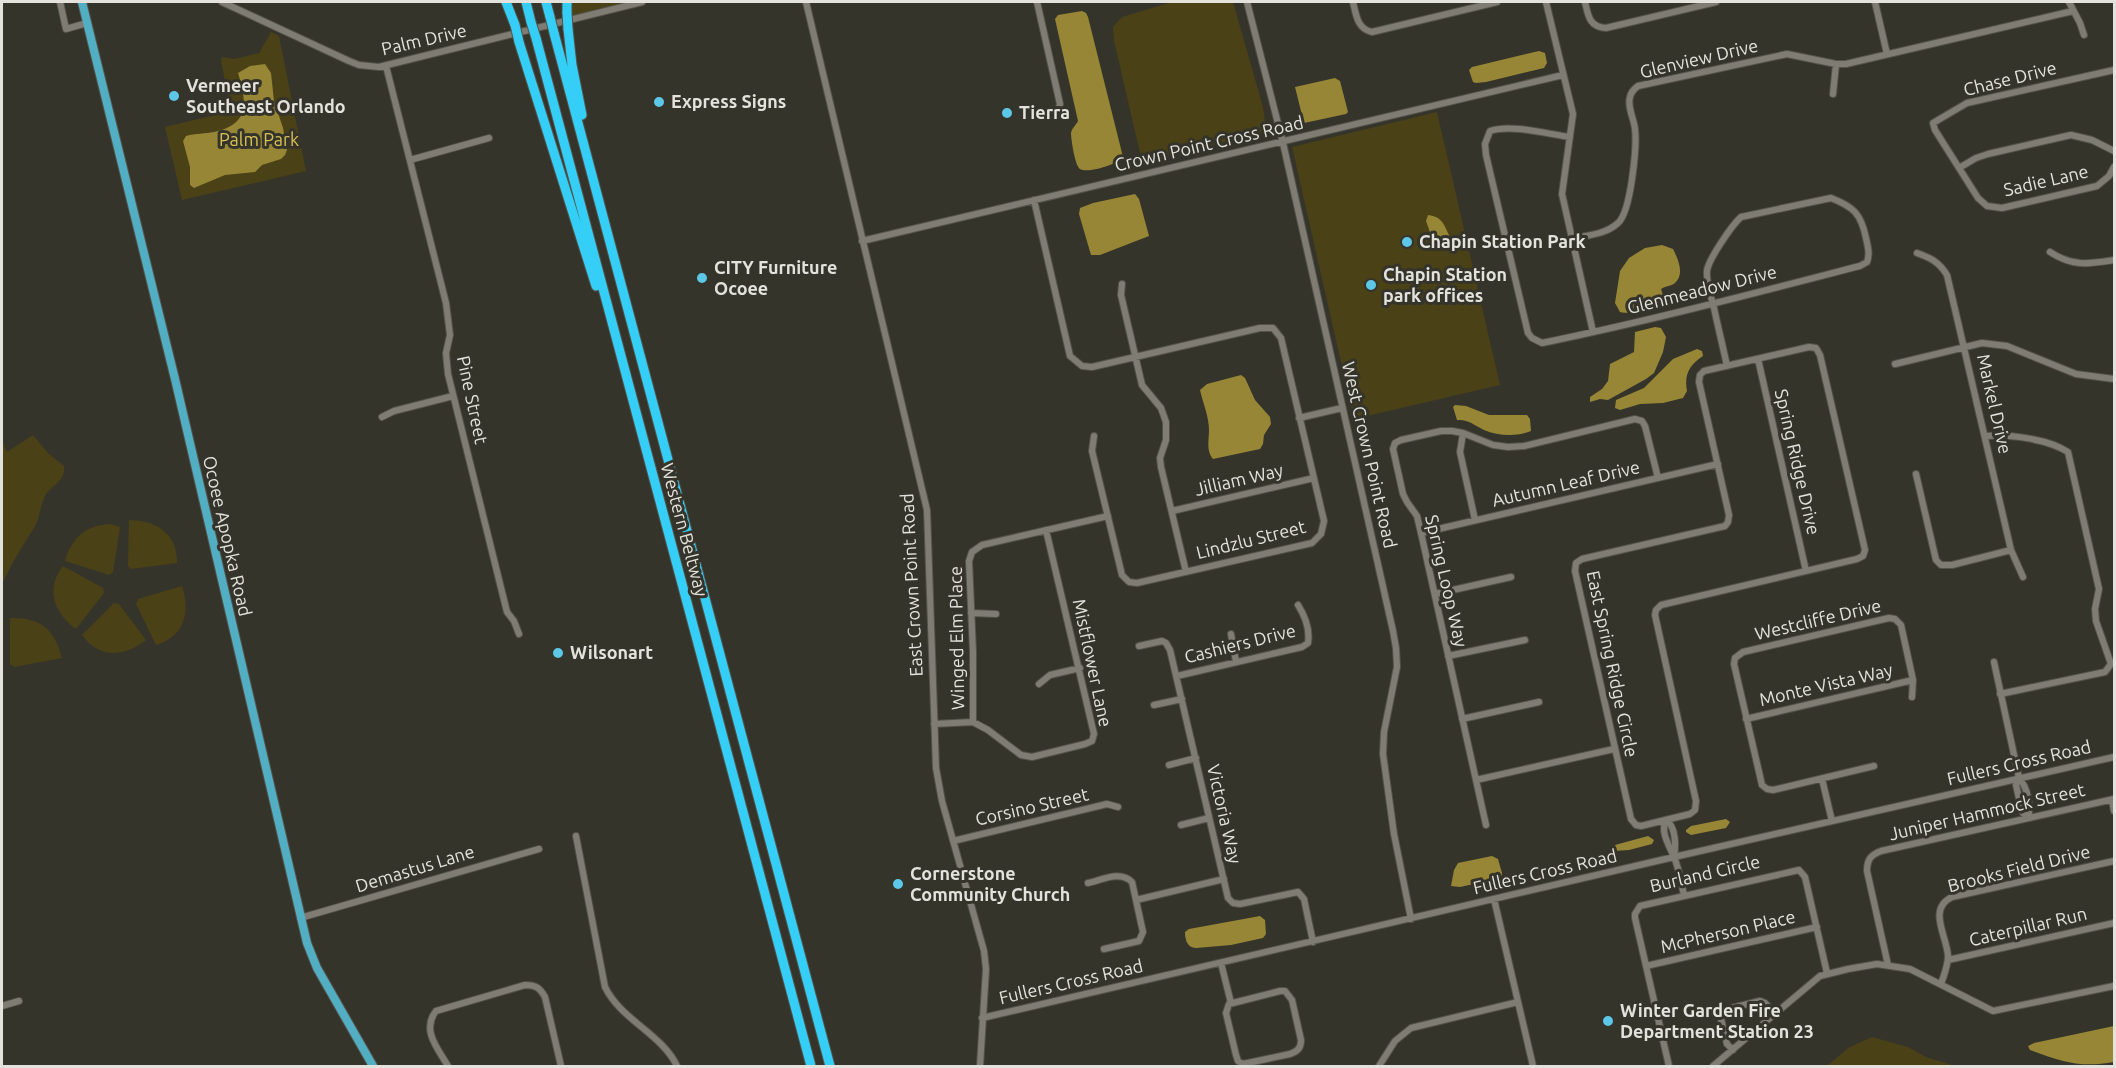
<svg xmlns="http://www.w3.org/2000/svg" width="2116" height="1068" font-family="Ubuntu,sans-serif">
  <style>
    .green { fill: #4a4116 }
    .water { fill: #978636 }
    .lines { fill: none; stroke-linecap: round; stroke-linejoin: round }
    .minor-casing { stroke: #54534b; stroke-width: 8 }
    .major-casing { stroke: #54534b; stroke-width: 10 }
    .highway-casing { stroke: #54534b; stroke-width: 11 }
    .minor { stroke: #7f7d73; stroke-width: 6 }
    .major { stroke: #52aec2; stroke-width: 8 }
    .highway { stroke: #34cef7; stroke-width: 9 }
    .highway-bridge-casing { stroke: #54534b; stroke-width: 11; stroke-linecap: butt }
    .highway-bridge { stroke: #34cef7; stroke-width: 9 }
    .poi-dot { fill: #5dc7e8; stroke: #35342b; stroke-width: 2 }
    .labels { text-anchor: middle; stroke-width: 6; stroke-linejoin: round; paint-order: stroke }
    .street-label { font-size: 18px; fill: #e3e2dc; stroke: #35342b }
    .poi-label { font-size: 18px; font-weight: bold; fill: #e3e2dc; stroke: #35342b; text-anchor: start }
    .park-label { font-size: 18px; fill: #d8c153; stroke: #35342b }
  </style>
  <rect width="100%" height="100%" fill="#35342b"/>
  <path class="green" d="M567,2H643L567,22Z
    M1172,2H1233L1263,107L1266,128L1262,133L1244,138L1143,160L1140,153L1114,41L1113,27L1122,17Z
    M271,32L279,36L306,171L182,200L165,127L231,111L221,61L222,57L234,59L259,53Z
    M1437,112L1500,385L1354,419L1292,147Z
    M33,435L48,453L64,466C66,482 51,485 45,496C40,506 40,519 34,528C22,547 11,564 2,585V440L7,452Z
    M129,520C156,520 178,534 177,563L131,569L128,566Z
    M111,524L120,527L113,572L109,575L65,561C72,537 86,525 111,524Z
    M63,566L103,588L104,593L76,629C54,613 45,589 63,566Z
    M182,586C191,612 184,637 156,645L136,604L138,599Z
    M114,603L119,604L146,640C125,657 99,659 82,635Z
    M10,618C41,617 55,630 62,658L14,667L10,664Z
    M1872,1037L1908,1047L1926,1057L1955,1066H1827L1848,1048Z"/>
  <path class="water" d="M1082,11L1086,13L1088,17L1123,157C1119,164 1087,174 1080,169C1075,166 1071,139 1071,133C1072,128 1076,125 1078,121L1055,19L1058,15Z
    M1539,51L1545,53L1547,63L1544,68L1486,82L1476,83L1473,82L1469,70L1472,67Z
    M265,64L271,73L274,101L283,128L287,150L285,155L281,159L262,165L255,172L225,175L194,188L190,185V167L183,141L186,136C196,133 205,134 214,132C250,124 247,103 238,73L250,66Z
    M1335,78L1340,81L1348,112L1346,114L1304,123L1295,87Z
    M1135,194L1139,199L1149,236L1100,255H1091L1079,214L1080,208L1093,203Z
    M1428,215C1443,217 1444,225 1450,237L1447,243L1442,244L1431,235L1426,221Z
    M1662,245L1673,249C1678,259 1685,274 1675,283C1672,286 1665,286 1661,289L1664,298C1656,310 1632,315 1620,312L1615,303L1620,271L1629,258L1645,248Z
    M1655,327L1661,328L1666,337L1663,352L1654,373L1646,379L1608,400L1600,399L1590,402V397L1602,389L1608,381L1610,364L1634,352L1635,332Z
    M1697,349L1702,351L1703,356C1689,365 1684,375 1687,391L1683,398L1663,403L1640,404L1620,410L1615,408L1616,400L1644,388L1673,359Z
    M1241,375L1245,378L1255,400L1270,417L1271,424L1264,435L1263,444L1260,449L1213,459C1206,451 1209,440 1209,430C1209,417 1203,403 1200,390L1207,384Z
    M1455,405L1466,406L1489,415H1527L1530,419L1531,431C1517,437 1498,436 1484,430C1474,425 1468,419 1457,420L1453,407Z
    M1726,819L1730,822L1726,828L1691,835L1686,832V830L1691,826Z
    M1648,836L1654,840L1652,844L1629,850L1613,851L1615,845Z
    M1492,856L1498,859L1502,873L1501,878L1460,887L1451,886L1454,870L1458,863Z
    M1260,916L1265,920L1266,934L1263,938L1231,945L1196,948C1187,948 1185,939 1185,932L1189,929Z
    M2114,1026V1062C2080,1068 2063,1062 2030,1050L2028,1046L2034,1043Z"/>
  <g class="lines">
    <g class="minor-casing">
      <path id="minor" d="M60,2L66,29L87,23
        M222,2L349,61L359,65L379,67L642,2
        M806,2L927,510L936,768L942,801L984,951L986,969L980,1066
        M1037,2L1060,104L1057,115
        M1247,2L1283,143L1393,631L1396,648L1397,667L1384,732L1383,754L1394,834L1411,919
        M1353,2C1356,14 1357,29 1372,32L1497,2
        M1546,2L1573,114L1562,194L1593,332
        M1585,2C1588,15 1589,27 1606,28L1716,2
        M1875,2L1887,54
        M2069,2L2080,23L2084,35
        M386,66L446,303L450,335L446,353L448,374L507,612L514,621L519,634
        M2114,70L1967,103L1933,123L1935,130L1978,198L1987,206L2002,208L2097,186L2109,176L2114,167
        M1833,94L1836,64
        M1570,137C1547,134 1512,124 1490,131L1485,144L1486,155L1528,333L1532,338L1542,343C1649,321 1755,293 1860,266L1867,262C1870,254 1868,247 1866,238C1861,214 1854,207 1831,198L1741,217C1732,225 1708,260 1707,271C1706,283 1711,296 1714,308C1718,327 1723,347 1727,366
        M410,160L489,138
        M1959,168L1976,158L1988,154L2071,135L2092,140L2114,151
        M1034,200L1070,356L1082,366L1092,367L1260,328H1273L1281,338L1324,521L1321,534L1312,543L1137,583L1129,582L1122,575L1092,451L1094,436
        M1571,239C1587,235 1605,235 1618,223C1631,212 1637,146 1635,129C1634,119 1627,107 1630,97C1631,92 1634,89 1638,86L1787,54L1836,64H1846L2073,11
        M862,241L1563,75
        M2050,252C2073,267 2088,264 2114,260
        M1917,253C1931,258 1939,262 1947,275L2011,550L2023,577
        M1122,284L1121,295L1142,385L1161,408L1166,422V440L1160,458L1161,467L1186,572
        M1809,347L1816,348L1820,355L1865,550L1863,556L1857,559L1661,605L1656,610L1655,615L1696,801L1695,810L1690,814L1641,826L1636,825L1631,819L1575,571L1576,563L1582,559L1725,526L1728,522L1729,515L1699,382L1700,375L1704,371Z
        M1758,359L1806,571
        M1895,364L1982,343L2007,346L2076,374L2114,379
        M382,417L394,411L453,396
        M1299,418L1342,408
        M1463,433L1460,452L1475,520
        M1986,436C2009,434 2048,439 2068,452L2099,589L2095,609L2096,621L2111,664L2105,672L2000,694
        M1916,474L1936,560L1941,565H1952L2011,550
        M1172,511L1314,478
        M1421,533L1718,464
        M1435,594L1511,577
        M971,613L996,614
        M1231,634L1236,662
        M1139,646L1162,641L1166,643L1170,650L1228,898L1233,903L1240,904L1298,892L1304,899L1313,942
        M1448,656L1525,640
        M1994,662L2019,778C2028,788 2031,806 2028,818L2022,812L2016,785L2019,778
        M1177,676L1302,647L1308,643C1310,630 1305,616 1298,605
        M1039,684L1050,675L1080,668
        M1154,705L1182,699
        M1462,719L1539,702
        M1746,719L1913,680
        M973,722V652L969,561L972,552L982,545L1108,516
        M934,724L973,722L988,730L1021,755L1032,757L1085,744L1092,741L1094,734L1046,530
        M1169,765L1196,758
        M1874,766L1773,790L1767,789L1762,785L1734,664L1735,658L1743,652L1889,618L1895,619L1901,625L1913,680L1912,697
        M1822,779L1832,821
        M1476,780L1614,749
        M2112,800L2114,811
        M1666,820C1660,832 1669,845 1674,857C1679,868 1681,883 1684,895
        M1666,820C1676,827 1676,845 1674,857
        M1181,825L1209,818
        M1486,825L1421,533L1417,516L1407,502L1403,494L1393,449L1395,443L1401,440L1441,431H1452L1463,433L1493,445L1508,447L1524,446L1635,419L1642,421L1645,426L1658,478
        M576,836L605,987C621,1020 662,1034 677,1066
        M953,841L1107,804L1118,807
        M1088,883C1102,880 1120,870 1132,882L1143,932L1139,941L1104,949
        M1494,899L1533,1066
        M1136,900L1224,879
        M300,918L539,849
        M1948,960L2114,923
        M1221,963L1231,1003
        M1888,965L1867,871C1867,859 1871,855 1881,851L2114,799
        M1646,966L1817,927
        M1941,984C1944,975 1948,966 1948,956C1947,936 1927,909 1952,897L2114,861
        M1280,991H1285L1292,1000L1301,1040C1301,1048 1298,1051 1290,1054L1243,1064L1238,1061L1236,1055L1226,1013L1229,1004Z
        M2,1006L19,1001
        M982,1018L1674,857L2114,757
        M1733,1050L1727,1044L1721,1019L1728,1009L1760,1001L1765,1003L1775,1014
        M448,1066C438,1049 421,1030 436,1011L525,985C536,985 540,988 545,997L561,1066
        M1379,1066L1395,1041L1411,1028L1518,1002
        M1669,1066L1635,918V914L1640,906L1799,870L1805,877L1827,973
        M1713,1066L1820,976L1848,969L1877,964L1910,969L1993,1011L2114,986"/>
    </g>
    <g class="major-casing">
      <path id="major" d="M82,2L175,379L307,943L317,968L373,1066"/>
    </g>
    <g class="highway-casing">
      <path id="highway" d="M506,2L515,25
        M526,2L531,22
        M546,2L550,17
        M567,13V2
        M568,29L572,65L582,115
        M554,33L830,1066
        M536,38L811,1066
        M519,42L596,286"/>
    </g>
    <use href="#minor" class="minor"/>
    <use href="#major" class="major"/>
    <use href="#highway" class="highway"/>
    <g class="highway-bridge-casing">
      <path id="highway-bridge" d="M567,13L568,29
        M550,17L554,33
        M531,22L536,38
        M515,25L519,42"/>
    </g>
    <use href="#highway-bridge" class="highway-bridge"/>
  </g>
  <g class="poi-dot">
    <circle cx="174" cy="96" r="6"/>
    <circle cx="659" cy="102" r="6"/>
    <circle cx="1007" cy="113" r="6"/>
    <circle cx="1407" cy="242" r="6"/>
    <circle cx="702" cy="278" r="6"/>
    <circle cx="1371" cy="285" r="6"/>
    <circle cx="558" cy="653" r="6"/>
    <circle cx="898" cy="884" r="6"/>
    <circle cx="1608" cy="1021" r="6"/>
  </g>
  <g class="labels">
    <g class="street-label">
      <text transform="translate(424 40) rotate(-13)" y="6">Palm Drive</text>
      <text transform="translate(1699 59) rotate(-13)" y="6">Glenview Drive</text>
      <text transform="translate(2010 79) rotate(-14)" y="6">Chase Drive</text>
      <text transform="translate(1209 144) rotate(-13)" y="6">Crown Point Cross Road</text>
      <text transform="translate(2046 181) rotate(-13)" y="6">Sadie Lane</text>
      <text transform="translate(1702 290) rotate(-14)" y="6">Glenmeadow Drive</text>
      <text transform="translate(472 400) rotate(78)" y="6">Pine Street</text>
      <text transform="translate(1994 404) rotate(77)" y="6">Markel Drive</text>
      <text transform="translate(1369 455) rotate(77)" y="6">West Crown Point Road</text>
      <text transform="translate(1797 462) rotate(77)" y="6">Spring Ridge Drive</text>
      <text transform="translate(1239 480) rotate(-13)" y="6">Jilliam Way</text>
      <text transform="translate(1566 484) rotate(-13)" y="6">Autumn Leaf Drive</text>
      <text transform="translate(684 530) rotate(75)" y="6">Western Beltway</text>
      <text transform="translate(227 536) rotate(77)" y="6">Ocoee Apopka Road</text>
      <text transform="translate(1251 540) rotate(-14)" y="6">Lindzlu Street</text>
      <text transform="translate(1446 581) rotate(77)" y="6">Spring Loop Way</text>
      <text transform="translate(912 585) rotate(-93)" y="6">East Crown Point Road</text>
      <text transform="translate(1818 620) rotate(-13)" y="6">Westcliffe Drive</text>
      <text transform="translate(957 638) rotate(-91)" y="6">Winged Elm Place</text>
      <text transform="translate(1240 644) rotate(-14)" y="6">Cashiers Drive</text>
      <text transform="translate(1092 663) rotate(78)" y="6">Mistflower Lane</text>
      <text transform="translate(1612 664) rotate(78)" y="6">East Spring Ridge Circle</text>
      <text transform="translate(1826 685) rotate(-13)" y="6">Monte Vista Way</text>
      <text transform="translate(2019 763) rotate(-13)" y="6">Fullers Cross Road</text>
      <text transform="translate(1032 807) rotate(-13)" y="6">Corsino Street</text>
      <text transform="translate(1987 812) rotate(-13)" y="6">Juniper Hammock Street</text>
      <text transform="translate(1224 814) rotate(77)" y="6">Victoria Way</text>
      <text transform="translate(415 869) rotate(-17)" y="6">Demastus Lane</text>
      <text transform="translate(2019 869) rotate(-14)" y="6">Brooks Field Drive</text>
      <text transform="translate(1545 872) rotate(-13)" y="6">Fullers Cross Road</text>
      <text transform="translate(1705 874) rotate(-13)" y="6">Burland Circle</text>
      <text transform="translate(2028 927) rotate(-13)" y="6">Caterpillar Run</text>
      <text transform="translate(1728 932) rotate(-13)" y="6">McPherson Place</text>
      <text transform="translate(1071 982) rotate(-13)" y="6">Fullers Cross Road</text>
    </g>
    <g class="poi-label">
      <text x="186" y="92">Vermeer<tspan x="186" dy="21">Southeast Orlando</tspan></text>
      <text x="671" y="108">Express Signs</text>
      <text x="1019" y="119">Tierra</text>
      <text x="1419" y="248">Chapin Station Park</text>
      <text x="714" y="274">CITY Furniture<tspan x="714" dy="21">Ocoee</tspan></text>
      <text x="1383" y="281">Chapin Station<tspan x="1383" dy="21">park offices</tspan></text>
      <text x="570" y="659">Wilsonart</text>
      <text x="910" y="880">Cornerstone<tspan x="910" dy="21">Community Church</tspan></text>
      <text x="1620" y="1017">Winter Garden Fire<tspan x="1620" dy="21">Department Station 23</tspan></text>
    </g>
    <g class="park-label">
      <text x="259" y="146">Palm Park</text>
    </g>
  </g>
  <rect width="2116" height="1068" fill="none" stroke="#e3e2dc" stroke-width="6"/>
</svg>
